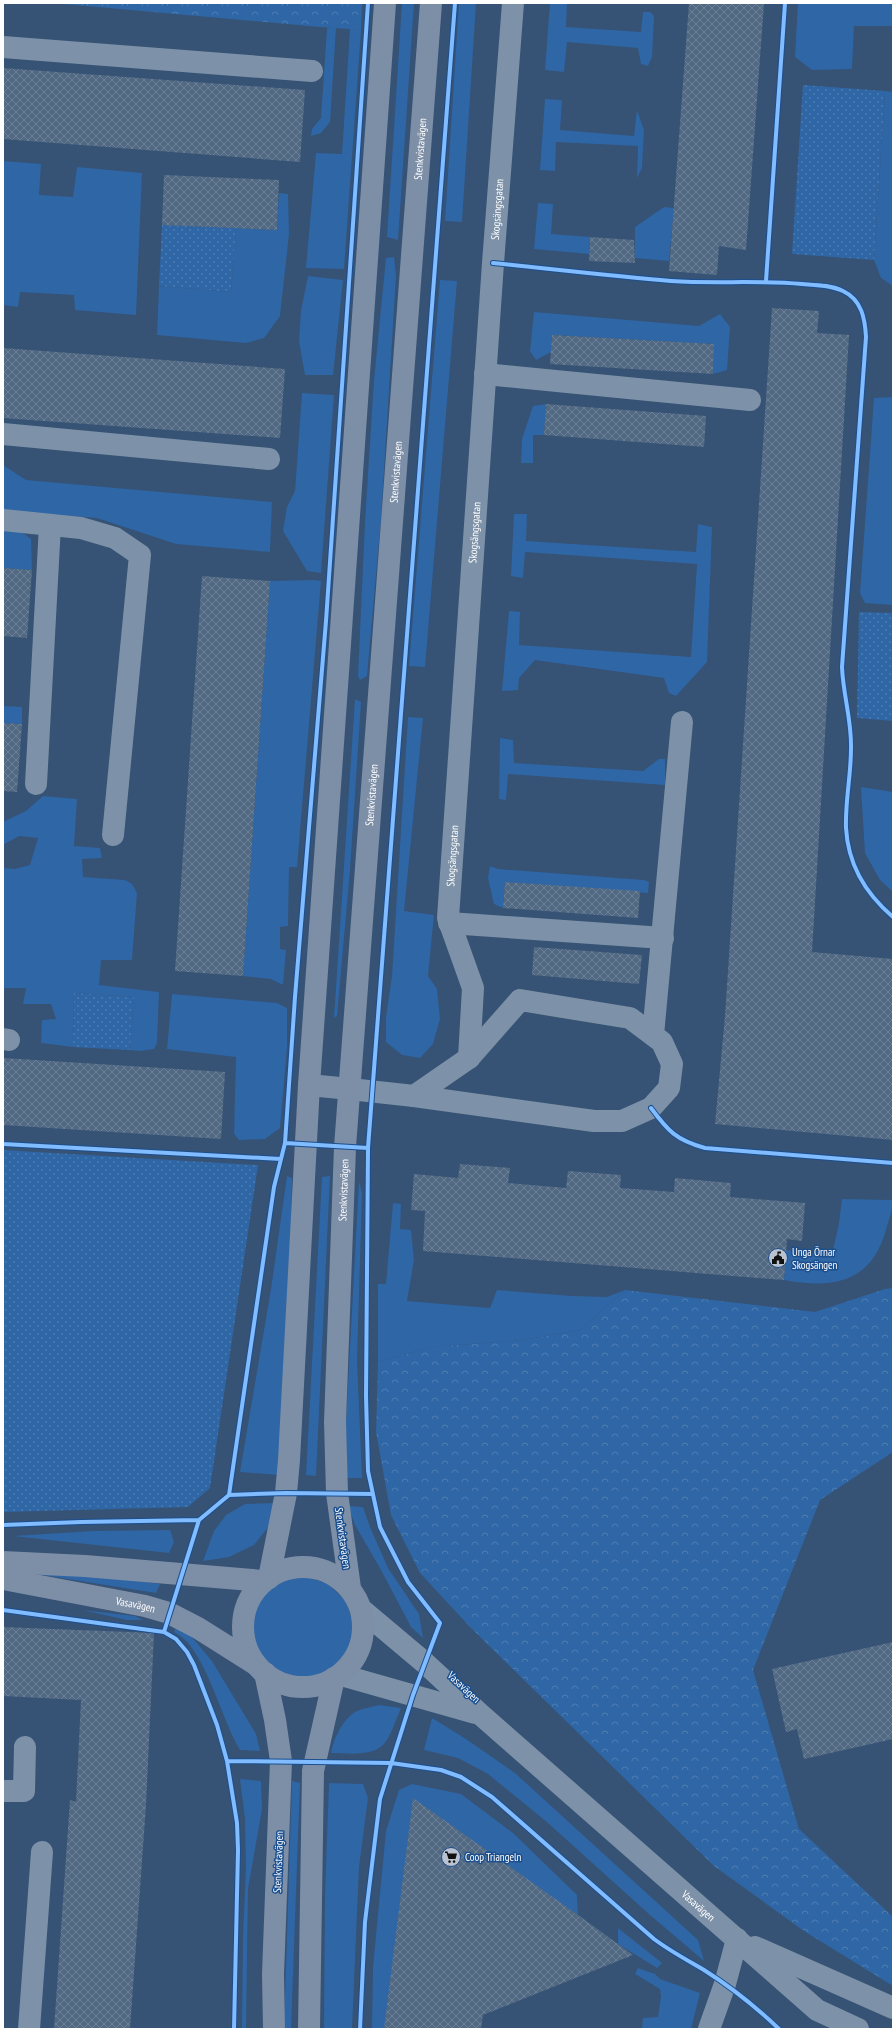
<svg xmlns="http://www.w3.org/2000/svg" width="896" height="2032" font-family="'PT Sans Narrow',sans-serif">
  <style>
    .grass { fill: #2f66a5 }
    .forest { fill: url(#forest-crowns) }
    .park { fill: url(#park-dots) }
    .building { fill: url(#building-cross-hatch) }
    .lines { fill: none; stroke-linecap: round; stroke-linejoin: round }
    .minor { stroke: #7d92a8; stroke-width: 22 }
    .major { stroke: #7d8ea7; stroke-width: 22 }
    .cycleway-casing { stroke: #1b4f8f; stroke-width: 6 }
    .cycleway { stroke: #80bcff; stroke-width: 4 }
    .labels { text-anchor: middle; stroke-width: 3; stroke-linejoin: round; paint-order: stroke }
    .street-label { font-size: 11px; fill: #fff; stroke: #1b4f8f }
    .poi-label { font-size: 11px; fill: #fff; stroke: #1b4f8f; text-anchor: start }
  </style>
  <defs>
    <pattern id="forest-crowns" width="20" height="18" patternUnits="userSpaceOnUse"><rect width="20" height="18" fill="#2f66a5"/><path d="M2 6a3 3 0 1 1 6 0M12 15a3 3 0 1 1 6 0" fill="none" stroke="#4e7db2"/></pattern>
    <pattern id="park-dots" width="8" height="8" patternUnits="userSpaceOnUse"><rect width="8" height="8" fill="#2f66a5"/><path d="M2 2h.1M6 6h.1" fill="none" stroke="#4e7db2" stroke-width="1.8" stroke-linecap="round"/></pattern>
    <pattern id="building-cross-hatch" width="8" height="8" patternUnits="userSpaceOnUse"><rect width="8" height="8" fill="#526984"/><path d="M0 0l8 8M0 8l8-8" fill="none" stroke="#6c8096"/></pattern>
  </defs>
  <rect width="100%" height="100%" fill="#365274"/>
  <path class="grass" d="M402,3H414L398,240L387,237Z
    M459,3H476L462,222L445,221Z
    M550,3H567L566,27L641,32L643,12H650L654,16L652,57L648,66L641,64L638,48L567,42L564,72L545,70Z
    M798,3H893V26H854L852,69L812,70L795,57Z
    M327,28H336L330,122L321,133L311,136L312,129L321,118Z
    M350,29L361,30L344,269L306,268L316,153L342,154Z
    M885,91L893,92V286L881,278L874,260Z
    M545,99L562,100L560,130L634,136L637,110L644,130L642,168L637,178L638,146L556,142L555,171L540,170Z
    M3,161L41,164L39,195L73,197L77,167L142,173L136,315L75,310L74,295L20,292L18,307L3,305Z
    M279,193L288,194L289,234L280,316L264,338L246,343L157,335L159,286L231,292L236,228L277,230Z
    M538,203L553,204L551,234L590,237L589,254L534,249Z
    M664,207L674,208L669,261L635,258V227Z
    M394,257L396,276L381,519L367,676L360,680L358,676L365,522L374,380L386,258Z
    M308,276L343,280L333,375H305L299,341L301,311Z
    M440,280L457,281L425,667L409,666Z
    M534,312L699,326L720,314L730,327L727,370L713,374L714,344L552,335L551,352L536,360L530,351Z
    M302,393L334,395L321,573L307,571L283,531L287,507L295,491Z
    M893,397V605L865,603L860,593L874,398Z
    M546,404L544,435H533V463H521L522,439L533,406Z
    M3,465L26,480L272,502L270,552L176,544L97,518L3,511Z
    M514,514H527L526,541L696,552L698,524L712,527L707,662L676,696L669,693L664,678L535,660L519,678L518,690L502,691L509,611L520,612L519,645L691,657L697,564L525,552L523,578L511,576Z
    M3,530L20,531L31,539L32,570L3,568Z
    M314,580L321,581L297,867H289L288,926L280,927V949L286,950L283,985L271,979L243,976L270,581Z
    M355,699L361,702L350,870L337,1016L334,1018Z
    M3,706L22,707V724L3,723Z
    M408,717L423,718L404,911L434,915L428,976L437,989L440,1019L433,1044L420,1058L402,1055L386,1042V1017L392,976Z
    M500,738L513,740L514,763L643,771L659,759H665V785L508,774L506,800L499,799Z
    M861,787L893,792V892L880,880L865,853Z
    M43,796L77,799L74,846L100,848L102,858L82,859L83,877L125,880L132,884L137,893L132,960H101L99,985L159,992L157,1043L154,1049L140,1051L130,1050L134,997L74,993L73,1047L41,1043L42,1020L56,1019L51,1004H23L26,988H3V868L15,869L30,865L38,838L19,836L3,845V822L26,811Z
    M490,866L498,869L644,880L649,882L648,893L505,882L503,908L494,904L488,878Z
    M172,994L277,1003L287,1008V1047L280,1128L265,1139L239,1140L234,1134L236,1057L167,1049Z
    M287,1176L292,1178L291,1247L280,1475L240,1472L271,1289Z
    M330,1176L316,1476L306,1475L322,1177Z
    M359,1181L362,1193L357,1360L362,1478H343Z
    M842,1199L893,1200C893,1210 888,1221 886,1230C871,1283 833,1289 784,1280L786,1250L832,1255L839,1223Z
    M393,1203L401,1204L400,1229L411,1230L414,1260L407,1301L490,1308L497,1290L572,1296L607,1297L625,1290L580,1330L523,1340L431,1347L378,1362V1284H386Z
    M275,1503L270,1525L254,1545L229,1557L203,1561L214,1531L226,1515L245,1504Z
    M348,1506L363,1507L370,1527L388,1568L419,1614L423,1638L411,1627L381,1570L355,1525Z
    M170,1530L174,1542L169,1553L13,1536L94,1531Z
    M24,1572L101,1576L160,1584L156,1593Z
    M298,1575L327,1583L346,1601L355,1629L351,1652L336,1668L314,1679L282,1675L263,1658L252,1637L254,1609L273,1586Z
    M82,1610L135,1616L143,1620H127Z
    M176,1627L191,1636L212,1661L256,1734L260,1751L240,1750C221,1717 212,1674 189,1644C185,1639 179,1635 174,1632Z
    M379,1705L401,1708C397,1717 390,1739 383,1745C370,1757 346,1753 331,1753C334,1738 343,1718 357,1711C364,1708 372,1707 379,1705Z
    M432,1718L466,1739L515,1773L698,1940L704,1961L650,1915L548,1823L488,1774L458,1758L424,1750Z
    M240,1779L261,1781L262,1809L248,1889L246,2029H242L243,1936L246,1867L245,1819Z
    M292,1781L300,1783L291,2029H284Z
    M329,1783L363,1784L368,1798L359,1867L352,2029H324L325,1894Z
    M412,1784L461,1794L513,1833L577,1895L578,1915L384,2029H372L373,1967L386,1831L399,1790Z
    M618,1928L662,1963L657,1968L618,1944Z
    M638,1968L655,1974L660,1979L700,1993L691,2029H642L643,2018L658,2017L661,1997L660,1989L635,1974Z"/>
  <path class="forest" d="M53,3H362L361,30L320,27Z
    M893,1288V1452L820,1500L753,1670L799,1829L893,1917V1986L804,1931L714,1866L470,1627L420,1573L391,1515L376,1432L378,1362L431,1347L523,1340L580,1330L625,1290L815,1312L885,1289Z"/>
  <path class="park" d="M803,85L885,91L874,260L792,254Z
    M162,225L236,228L231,292L159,286Z
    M859,612L893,613V721L857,718Z
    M74,993L134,997L130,1050L73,1047Z
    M3,1150L258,1165L210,1488L188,1507L3,1512Z"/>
  <path class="building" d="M689,3H764L746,250L719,246L717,275L669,271Z
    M3,68L305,90L300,162L3,139Z
    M164,175L279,180L277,230L162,225Z
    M590,237L634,240L635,263L589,261Z
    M772,308L819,311L817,333L849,335L812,952L893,959V1140L715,1124L725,1016Z
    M552,335L714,344L713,374L550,364Z
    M3,348L285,369L280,438L3,418Z
    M546,404L706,416L704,447L544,435Z
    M3,568L32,570L27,638L3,636Z
    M202,576L270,581L243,976L175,971Z
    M3,723L22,724L17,792L3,791Z
    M505,882L640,891L638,918L503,908Z
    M534,947L642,955L639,984L532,975Z
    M3,1058L225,1072L221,1139L3,1125Z
    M460,1164L510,1168L508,1183L566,1188L568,1171L621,1175L620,1188L674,1192L675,1178L731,1183L730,1197L805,1203L802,1241L787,1239L784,1280L423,1251L425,1211L411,1210L414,1174L458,1178Z
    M3,1627L154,1633L146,1805L130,2029H54L70,1800L76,1802L81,1700L3,1696Z
    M893,1642V1739L804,1759L797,1729L786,1732L772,1669Z
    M413,1798L578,1915L633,1955L483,2015L481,2029H384Z"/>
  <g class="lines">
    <g class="minor">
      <path d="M3,47L312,71"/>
      <path d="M485,374L750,400"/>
      <path d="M3,434L269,459"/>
      <path d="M3,520L81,528L115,538L140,555L113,835"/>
      <path d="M36,784L50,525"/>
      <path d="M449,923L663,938"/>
      <path d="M653,1035L682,722"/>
      <path d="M3,1039L9,1040"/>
      <path id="s1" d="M350,1089L414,1096L469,1058L473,988L448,918L493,263L513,3"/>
      <path d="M414,1096L594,1121H622L651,1108L669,1088L672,1064L662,1042L630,1018L520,1000L469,1058"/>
      <path id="s2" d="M362,1610L425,1663L480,1714L817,2010L858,2029"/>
      <path d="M341,1675L475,1713"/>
      <path d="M3,1791H24L25,1747"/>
      <path d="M755,1947L893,2008"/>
      <path d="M29,2029L42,1852"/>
      <path d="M709,2029L725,1984L737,1939"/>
    </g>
    <g class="major">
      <path d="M309,1085L350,1089"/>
      <path d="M3,1562L85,1566L263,1581"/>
      <circle cx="303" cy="1627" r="60"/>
      <path d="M269,1578L286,1493L289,1460L309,1085L385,3"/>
      <path id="s3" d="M3,1579L145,1606L169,1613L198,1628L255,1664"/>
      <path id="s4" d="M350,1588L337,1493L335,1422L345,1147L431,3"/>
      <path d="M265,1673L275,1720L281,1761L273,1974L274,2029"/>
      <path d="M309,2029L313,1771L334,1678"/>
    </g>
    <g class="cycleway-casing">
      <path id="cycleway" d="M493,263C552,269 612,276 671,281C715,284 758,280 802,284C815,285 831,285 843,291C862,300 865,319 866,337L842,667C843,695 852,721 851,749C851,775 845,802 846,828C848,865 866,894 893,917
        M766,281L785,3
        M651,1108C668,1131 676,1140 705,1148L893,1163
        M285,1143L368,1148
        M3,1144L281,1159
        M229,1495L286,1493L373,1494
        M3,1525L81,1522L199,1520
        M3,1610L164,1632L176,1639L187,1652L194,1665L217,1725L227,1761L237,1823L238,1850L234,2029
        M164,1632L199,1520L229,1495L274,1187L285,1143L295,997L326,621L368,3
        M227,1761L391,1763L441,1770L461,1777L492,1797L654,1939C670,1951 687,1960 704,1970C731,1987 756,2007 779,2029
        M360,2029L365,1922L380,1799L413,1695L440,1623L408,1582L380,1527L368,1471L366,1396L368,1148L455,3"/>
    </g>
    <use href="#cycleway" class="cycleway"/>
  </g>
  <defs>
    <g id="civic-disc" transform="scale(1)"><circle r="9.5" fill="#b9c2ce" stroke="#1b4f8f"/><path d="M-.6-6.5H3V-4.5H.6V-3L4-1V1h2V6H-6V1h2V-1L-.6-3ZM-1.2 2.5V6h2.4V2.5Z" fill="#111"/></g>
    <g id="supermarket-disc" transform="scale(1)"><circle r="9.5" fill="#b9c2ce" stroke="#1b4f8f"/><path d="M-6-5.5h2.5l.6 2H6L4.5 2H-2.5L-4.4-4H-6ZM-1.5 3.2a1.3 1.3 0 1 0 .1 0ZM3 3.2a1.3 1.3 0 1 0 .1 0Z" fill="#111"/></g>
  </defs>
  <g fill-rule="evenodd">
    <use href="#civic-disc" x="778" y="1258"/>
    <use href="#supermarket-disc" x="451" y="1857"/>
  </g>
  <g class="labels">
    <g class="street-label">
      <text dy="4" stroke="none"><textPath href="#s4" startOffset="1443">Stenkvistavägen</textPath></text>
      <text dy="4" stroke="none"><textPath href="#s1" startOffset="986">Skogsängsgatan</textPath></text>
      <text dy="4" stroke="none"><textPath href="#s4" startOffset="1119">Stenkvistavägen</textPath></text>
      <text dy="4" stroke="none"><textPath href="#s1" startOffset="662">Skogsängsgatan</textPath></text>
      <text dy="4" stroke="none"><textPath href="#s4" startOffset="795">Stenkvistavägen</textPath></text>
      <text dy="4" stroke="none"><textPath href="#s1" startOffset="338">Skogsängsgatan</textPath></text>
      <text dy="4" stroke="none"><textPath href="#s4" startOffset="399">Stenkvistavägen</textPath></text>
      <text transform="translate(343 1538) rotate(82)" y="4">Stenkvistavägen</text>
      <text dy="4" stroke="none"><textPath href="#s3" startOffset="135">Vasavägen</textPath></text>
      <text transform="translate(464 1687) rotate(43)" y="4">Vasavägen</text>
      <text transform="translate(278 1862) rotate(-88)" y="4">Stenkvistavägen</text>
      <text dy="4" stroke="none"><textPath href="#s2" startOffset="448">Vasavägen</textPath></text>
    </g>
    <g class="poi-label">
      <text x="792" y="1256">Unga Örnar<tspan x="792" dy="13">Skogsängen</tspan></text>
      <text x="465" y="1861">Coop Triangeln</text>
    </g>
  </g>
  <rect width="896" height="2032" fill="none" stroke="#ffffff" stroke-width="8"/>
</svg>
